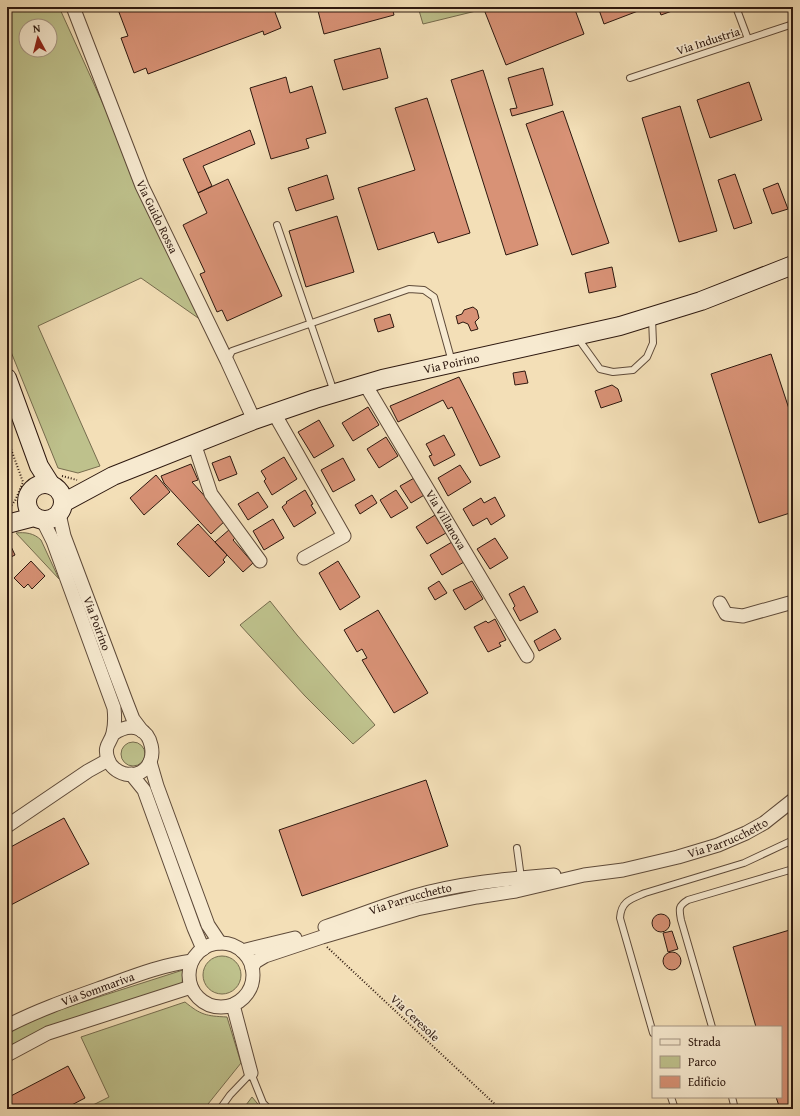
<svg xmlns="http://www.w3.org/2000/svg" width="800" height="1116" font-family="'Gentium Book Plus',serif">
  <style>
    .green { fill: #bec18c; stroke: #766c4e; fill-rule: evenodd }
    .building { fill: #d89276; stroke: #2d180f }
    .lines { fill: none; stroke-linecap: round; stroke-linejoin: round }
    .lane-casing { stroke: #5e4a39; stroke-width: 8 }
    .street-casing { stroke: #5e4a39; stroke-width: 15 }
    .secondary-casing { stroke: #2d180f; stroke-width: 20 }
    .path { stroke: #2d180f; stroke-width: 2; stroke-dasharray: 1 2; stroke-linecap: butt }
    .lane { stroke: #f7ead0; stroke-width: 6 }
    .street { stroke: #f7ead0; stroke-width: 13 }
    .secondary { stroke: #f7ead0; stroke-width: 18 }
    .labels { text-anchor: middle; stroke-width: 3.5; stroke-linejoin: round; paint-order: stroke }
    .street-label { font-size: 12px; fill: #2d180f; stroke: #f7ead0 }
  </style>
  <rect width="100%" height="100%" fill="#f3dfb7"/>
  <filter id="stains"><feTurbulence type="fractalNoise" baseFrequency=".005" numOctaves="4"/><feColorMatrix values="0 0 0 0 .2 0 0 0 0 .09 0 0 0 0 .02 0 0 0 .5 -.17"/></filter>
  <radialGradient id="worn" r=".72"><stop offset=".6" stop-color="#630" stop-opacity="0"/><stop offset="1" stop-color="#630" stop-opacity=".3"/></radialGradient>
  <path class="green" d="M7,7H59L201,320L141,278L38,326L100,466L78,473L58,468L7,342ZM26,26H50V50H26Z
    M418,7H474L476,11L423,24Z
    M16,533C25,532 34,533 41,540L59,579Z
    M270,601L297,635L375,725L353,744L305,696L240,625Z
    M121 754a12 12 0 1 1 24 0a12 12 0 1 1-24 0Z
    M203 975a19 19 0 1 1 38 0a19 19 0 1 1-38 0Z
    M183,970L182,985L36,1033L7,1047V1032L36,1017Z
    M185,1002C201,1015 206,1016 227,1017L241,1063L204,1109H85L109,1097L81,1037Z
    M252,1097L262,1109H243Z"/>
  <path class="building" d="M117,7H267L268,9L273,7L281,28L264,35L263,31L148,74L146,68L134,73L121,38L128,36Z
    M317,7H392L394,15L324,34Z
    M483,7H574L584,34L506,65Z
    M598,7H637L638,11L604,24Z
    M658,7H683L661,15Z
    M380,48L388,78L343,90L334,60Z
    M543,68L553,105L512,116L510,109L517,108L508,78Z
    M483,70L538,245L506,255L451,80Z
    M286,77L290,93L312,86L326,133L306,139L309,148L271,159L250,88Z
    M749,82L762,120L710,138L697,100Z
    M427,98L470,233L438,243L434,232L378,250L358,188L415,170L395,108Z
    M680,106L717,231L679,242L642,118Z
    M563,111L609,243L572,255L526,124Z
    M250,130L255,144L203,166L212,186L198,193L183,159Z
    M735,174L752,223L734,229L718,180Z
    M327,175L334,199L296,211L288,188Z
    M228,179L282,296L227,321L222,310L217,312L200,274L205,272L183,225L207,213L198,193Z
    M778,183L788,209L772,214L763,189Z
    M337,216L354,272L306,287L289,231Z
    M612,267L616,287L589,293L585,273Z
    M473,307L477,310L479,318L475,322L478,329L471,331L468,324L463,322L458,324L456,316L462,314L464,310Z
    M390,314L394,327L378,332L374,319Z
    M771,354L793,421V512L759,523L711,374Z
    M525,371L528,383L515,385L513,373Z
    M459,377L500,457L480,466L452,407L448,409L443,400L398,422L390,406Z
    M612,385L618,389L622,401L601,408L595,391Z
    M368,407L379,425L353,441L342,423Z
    M319,420L334,446L314,458L298,432Z
    M444,435L455,455L434,466L429,456L432,455L426,444Z
    M386,437L398,456L379,468L367,449Z
    M230,456L237,474L219,481L212,463Z
    M284,457L297,479L272,495L264,481L266,479L261,471Z
    M343,458L355,480L333,492L321,470Z
    M191,464L198,480L192,482L226,520L211,534L164,483L161,476Z
    M460,465L471,482L448,496L438,478Z
    M156,475L170,492L144,515L130,498Z
    M416,477L426,494L411,503L400,486Z
    M305,490L313,504L311,505L316,513L294,527L282,507L287,503L286,502Z
    M396,490L408,508L391,518L380,500Z
    M258,492L268,507L248,520L238,504Z
    M372,495L377,503L360,514L355,505Z
    M495,497L505,516L491,525L487,518L473,526L463,509L481,498L484,503Z
    M435,515L446,533L427,544L416,527Z
    M273,519L284,538L264,550L253,531Z
    M198,524L227,555L223,560L225,562L209,577L177,544Z
    M230,529L237,536L233,540L253,563L243,572L215,542Z
    M7,538L15,555L7,559Z
    M495,538L508,558L490,569L477,549Z
    M452,542L464,562L442,575L430,555Z
    M31,561L45,576L32,589L28,584L24,588L14,578Z
    M338,561L360,597L340,610L319,573Z
    M439,581L447,593L435,600L428,588Z
    M472,581L483,599L465,610L453,590Z
    M524,586L538,612L520,621L513,608L515,606L509,594Z
    M378,610L428,693L394,713L362,660L367,658L362,649L357,652L344,630Z
    M495,619L506,640L499,643L501,646L488,652L474,627L486,621L488,623Z
    M555,629L561,639L539,651L534,641Z
    M426,780L448,846L302,896L279,830Z
    M64,818L89,864L7,907V849Z
    M652 923a9 9 0 1 1 18 0a9 9 0 1 1-18 0Z
    M793,929V1109H780L776,1097H781V1027H756L733,947Z
    M672,931L678,949L668,952L663,933Z
    M663 961a9 9 0 1 1 18 0a9 9 0 1 1-18 0Z
    M68,1066L85,1098L64,1109H7V1098Z"/>
  <g class="lines">
    <g class="lane-casing">
      <path id="lane" d="M736,7L748,39
        M630,78L793,24
        M277,225L334,392
        M577,337L600,369L613,372L633,370L647,357L653,343L652,318
        M227,361L232,351L409,289L424,290L434,297L452,362
        M517,848L521,878
        M712,1027L681,920C679,909 678,906 688,900L793,869
        M653,1033L620,918C621,901 631,899 645,893L744,863L793,840
        M671,1097L675,1109
        M732,1097L735,1109
        M220,1109L230,1095L251,1073L263,1103L269,1109"/>
    </g>
    <g class="street-casing">
      <g id="street">
        <path id="s1" d="M73,7L142,186L227,361L254,420"/>
        <path id="s2" d="M365,384L527,656"/>
        <path d="M274,413L344,536L304,558"/>
        <path d="M194,443L211,494L260,561"/>
        <path id="s3" d="M59,514L64,536L126,701L133,719L142,731"/>
        <path d="M43,521L53,541L114,708C115,717 115,725 113,733C111,743 103,745 108,759C110,766 117,772 125,774C168,781 156,705 113,734"/>
        <path d="M720,603L726,614L743,616L793,602"/>
        <path d="M150,762L157,786L208,925L220,943"/>
        <path d="M131,774L144,790L194,928L203,949"/>
        <path d="M7,826L88,771L108,760"/>
        <path id="s4" d="M325,927C355,917 385,905 415,896C460,883 508,879 554,875"/>
        <circle cx="221" cy="975" r="32"/>
        <path d="M242,951L295,938"/>
        <path id="s5" d="M252,968L255,962L265,956L322,937L417,909L477,897L516,891L584,875L623,870L678,857L718,845L746,833L764,823L793,800"/>
        <path d="M233,1005L251,1073"/>
        <path id="s6" d="M7,1026C36,1011 67,1000 98,989C129,978 160,965 192,961"/>
        <path d="M7,1055L48,1033L191,987"/>
      </g>
    </g>
    <g class="secondary-casing">
      <g id="secondary">
        <path d="M7,378L39,466L51,485"/>
        <circle cx="45" cy="502" r="18"/>
        <path id="s7" d="M63,503L113,476L254,420L315,399L382,379L620,326L701,301L793,265"/>
        <path d="M7,524L34,517"/>
      </g>
    </g>
    <path class="path" d="M7,438L23,482L15,501L9,508
      M62,476L77,480
      M327,947L500,1109"/>
    <use href="#lane" class="lane"/>
    <use href="#street" class="street"/>
    <use href="#secondary" class="secondary"/>
  </g>
  <g class="labels">
    <g class="street-label">
      <text transform="translate(708 41) rotate(-18)" y="4">Via Industria</text>
      <text dy="4" stroke="none"><textPath href="#s1" startOffset="226">Via Guido Rossa</textPath></text>
      <text dy="4" stroke="none"><textPath href="#s7" startOffset="414">Via Poirino</textPath></text>
      <text dy="4" stroke="none"><textPath href="#s2" startOffset="158">Via Villanova</textPath></text>
      <text dy="4" stroke="none"><textPath href="#s3" startOffset="116">Via Poirino</textPath></text>
      <text dy="4" stroke="none"><textPath href="#s5" startOffset="497">Via Parrucchetto</textPath></text>
      <text dy="4" stroke="none"><textPath href="#s4" startOffset="90">Via Parrucchetto</textPath></text>
      <text dy="4" stroke="none"><textPath href="#s6" startOffset="98">Via Sommariva</textPath></text>
      <text transform="translate(415 1018) rotate(43)" y="4">Via Ceresole</text>
    </g>
  </g>
  <rect width="800" height="1116" fill="none" stroke="#f3dfb7" stroke-width="24"/>
  <rect x="8" y="8" width="784" height="1100" fill="none" stroke="#2d180f" stroke-width="2"/>
  <rect x="12" y="12" width="776" height="1092" fill="none" stroke="#2d180f"/>
  <rect x="652" y="1026" width="130" height="72" fill="#f7ead0" stroke="#a69683"/>
  <rect x="660" y="1039" width="20" height="6" fill="#f7ead0" stroke="#a69683"/>
  <text x="688" y="1046" font-size="12" fill="#2d180f">Strada</text>
  <rect x="660" y="1056" width="20" height="12" fill="#bec18c" stroke="#a69683"/>
  <text x="688" y="1066" font-size="12" fill="#2d180f">Parco</text>
  <rect x="660" y="1076" width="20" height="12" fill="#d89276" stroke="#a69683"/>
  <text x="688" y="1086" font-size="12" fill="#2d180f">Edificio</text>
  <g transform="translate(38 38) rotate(353)"><circle r="19" fill="#f7ead0" stroke="#a69683"/>
  <path d="M0-3L7 15L0 10L-7 15Z" fill="#8f2418"/>
  <text y="-6" font-size="11" font-weight="bold" text-anchor="middle" fill="#2d180f">N</text>
  </g>
  <rect width="100%" height="100%" filter="url(#stains)"/>
  <rect width="100%" height="100%" fill="url(#worn)"/>
</svg>
